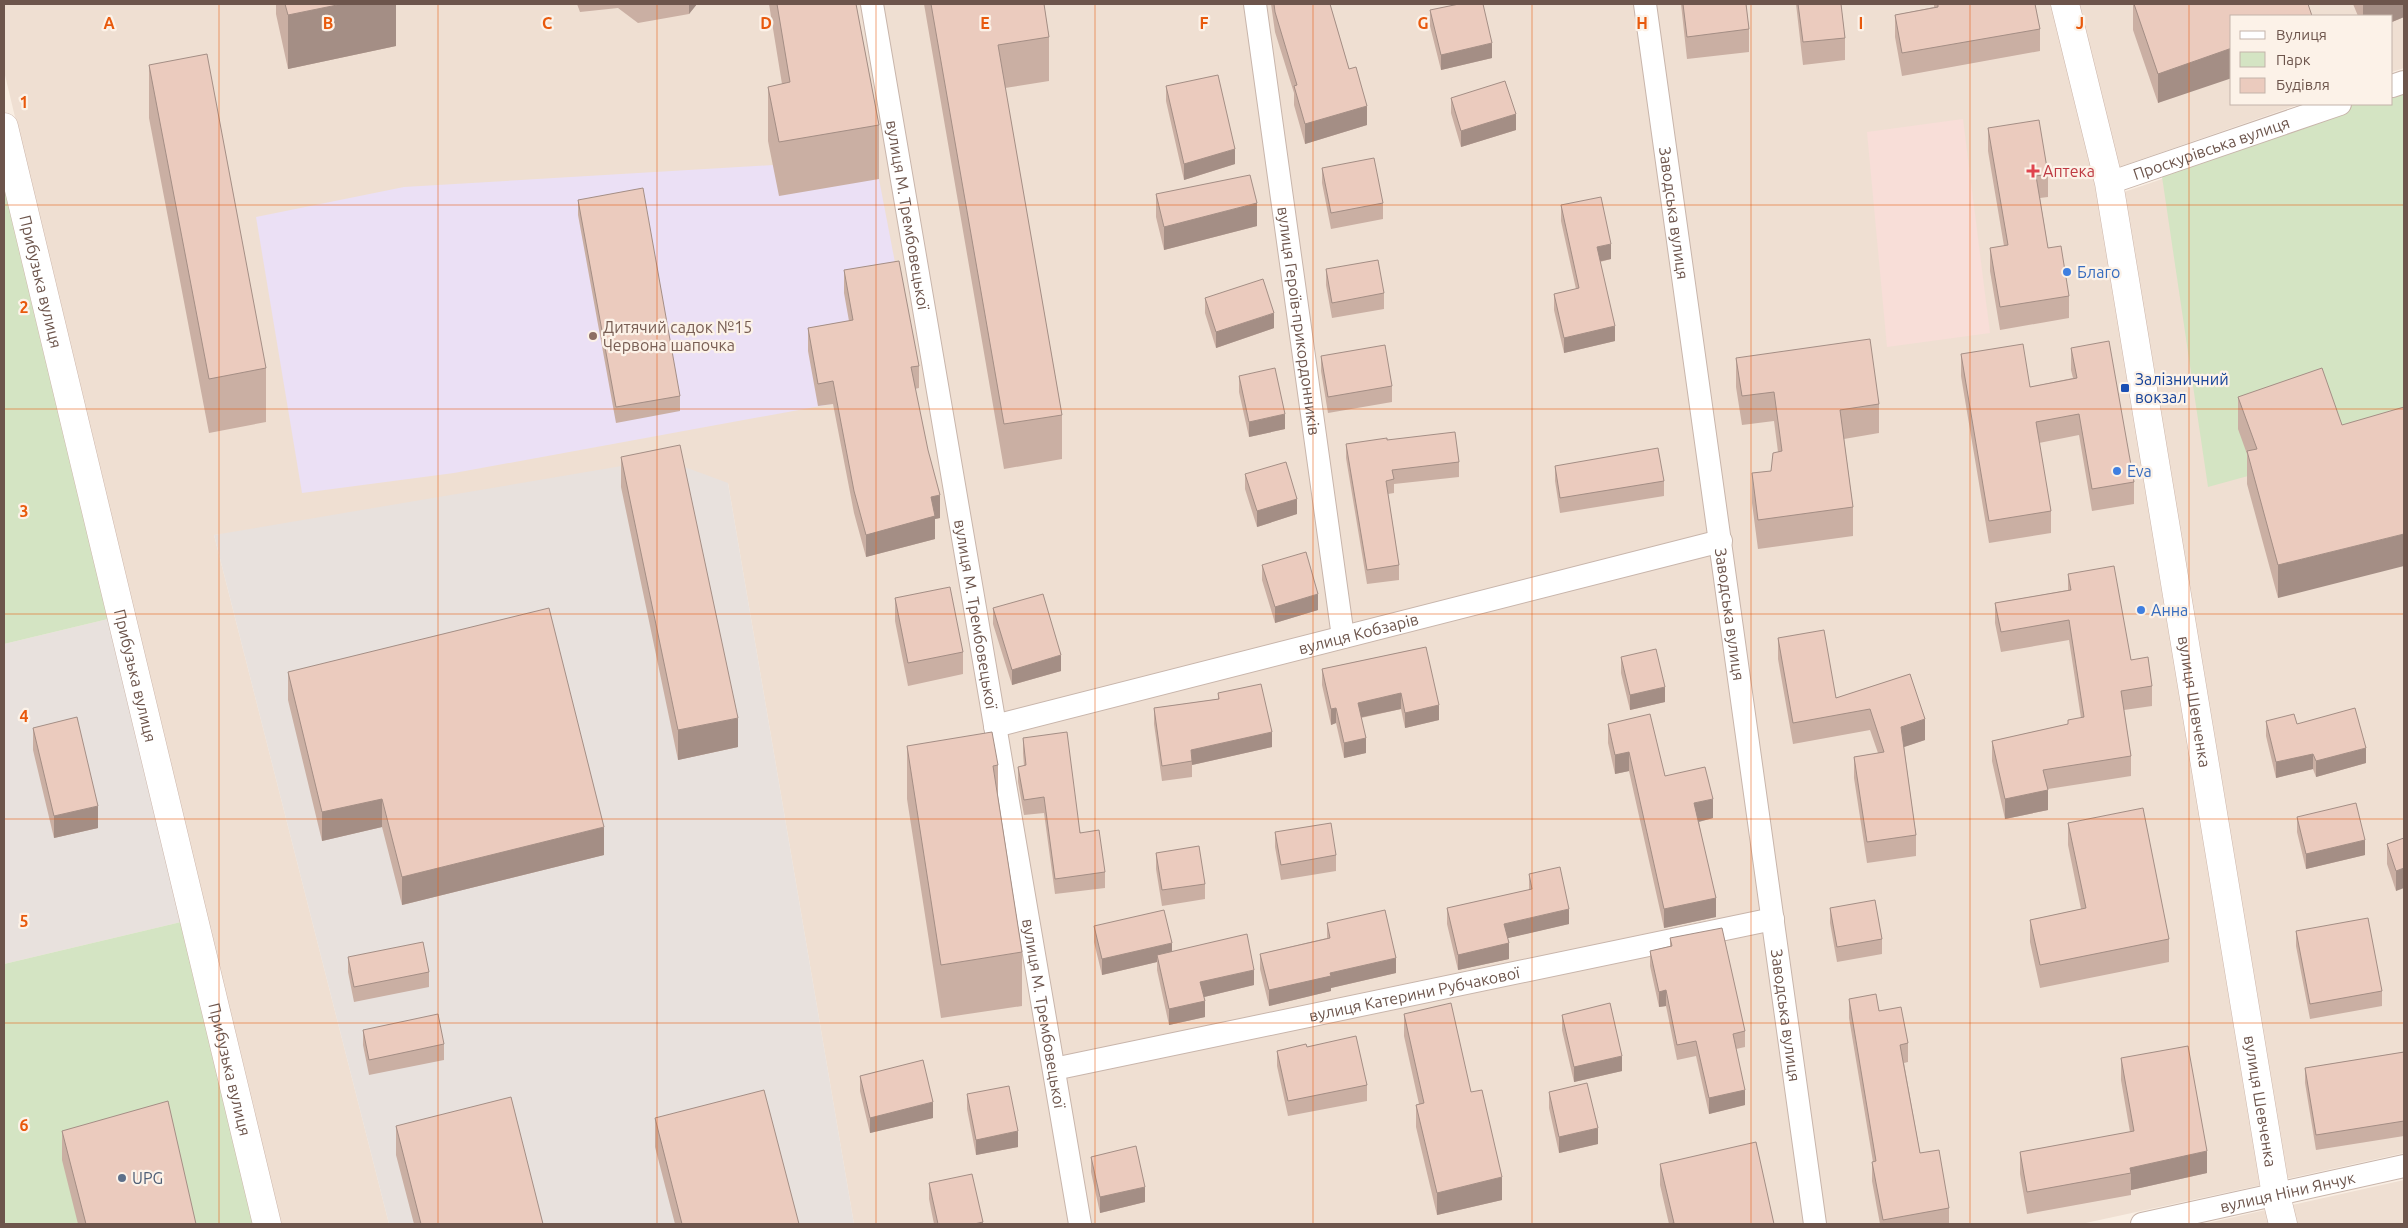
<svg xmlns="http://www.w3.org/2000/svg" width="2408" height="1228" font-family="Ubuntu,sans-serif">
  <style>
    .residential { fill: #efdfd2 }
    .commercial { fill: #f8ded8 }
    .industrial { fill: #e8e1dd }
    .education { fill: #ebe0f5 }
    .green { fill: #d4e4c3 }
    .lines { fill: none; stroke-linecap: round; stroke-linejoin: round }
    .street-casing { stroke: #c8b5ab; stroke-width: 24 }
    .secondary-casing { stroke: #cdb7ac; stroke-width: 29 }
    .street { stroke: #fff; stroke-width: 22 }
    .secondary { stroke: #fff; stroke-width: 28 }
    .wall { fill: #caafa3 }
    .shaded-wall { fill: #a48e85 }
    .building { fill: #ebcbbe; stroke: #a48e85 }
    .grid { fill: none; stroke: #e8590c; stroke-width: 1; stroke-opacity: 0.55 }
    .health-dot { fill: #e0444e; stroke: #fcf2e8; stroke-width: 2 }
    .shop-dot { fill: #3f7fe0; stroke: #fcf2e8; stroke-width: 2 }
    .education-dot { fill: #8d6e63; stroke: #fcf2e8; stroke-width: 2 }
    .transit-dot { fill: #1a4fb4; stroke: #fcf2e8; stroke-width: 2 }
    .service-dot { fill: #5c6f8a; stroke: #fcf2e8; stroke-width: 2 }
    .labels { text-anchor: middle; stroke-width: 4.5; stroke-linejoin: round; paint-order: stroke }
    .street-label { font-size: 16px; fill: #6d554c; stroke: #fcf2e8 }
    .health-label { font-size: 16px; fill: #be3a42; stroke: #fcf2e8; text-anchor: start }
    .shop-label { font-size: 16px; fill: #366cbe; stroke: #fcf2e8; text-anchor: start }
    .education-label { font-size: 16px; fill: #785e54; stroke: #fcf2e8; text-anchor: start }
    .transit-label { font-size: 16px; fill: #164399; stroke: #fcf2e8; text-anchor: start }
    .service-label { font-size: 16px; fill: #4e5e75; stroke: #fcf2e8; text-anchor: start }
    .grid-label { font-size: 16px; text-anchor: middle; font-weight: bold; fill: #e8590c; stroke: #fcf2e8; stroke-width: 4.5; stroke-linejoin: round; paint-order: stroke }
  </style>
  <rect width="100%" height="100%" fill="#f9eee3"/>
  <path class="residential" d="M4,4H2051L2097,186L2261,1185L2081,1224H854L728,483L214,535L389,1224H280L4,71Z
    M2078,4H2404V68L2392,72V16H2232V104H2300L2119,167Z
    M2404,95V1153L2286,1179L2124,192L2380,104H2392Z
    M2404,1180V1224H2296L2292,1205Z
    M2266,1210L2269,1224H2203Z"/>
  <path class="commercial" d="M1963,119L1990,333L1887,347L1867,132Z"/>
  <path class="industrial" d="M663,459L728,483L854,1224H389L214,535Z
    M108,619L181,922L4,964V644Z"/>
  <path class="education" d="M773,165L879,179L919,388L454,473L302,493L256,217L404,187Z"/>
  <path class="green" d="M2404,83V433L2208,487L2161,170L2346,104H2392V87Z
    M4,183L108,619L4,644Z
    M181,922L253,1224H4V964Z"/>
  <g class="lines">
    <g class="street-casing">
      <g id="street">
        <path id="s1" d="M872,4L1080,1224"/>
        <path id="s2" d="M1255,4L1343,637"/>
        <path id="s3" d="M1645,4L1815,1224"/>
        <path d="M2392,86L2404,82"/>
        <path id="s4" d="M2109,183L2340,104"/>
        <path id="s5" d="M995,726L1721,541"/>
        <path id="s6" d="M1054,1069L1773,919"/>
        <path id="s7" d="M2142,1224L2404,1166"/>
      </g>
    </g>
    <g class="secondary-casing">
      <g id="secondary">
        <path id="s8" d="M2065,4L2109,183L2276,1195L2283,1224"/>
        <path id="s9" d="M4,127L267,1224"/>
      </g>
    </g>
    <use href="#street" class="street"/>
    <use href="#secondary" class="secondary"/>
  </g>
  <path class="wall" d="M276,4H399H396V46L288,69L276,14Z
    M577,4H697L689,14L638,23L618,8L580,12Z
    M769,4H856L879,125V179L779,196L768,141V87L782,84Z
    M924,4H1044L1049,37V81L1005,88L1062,415V459L1004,469Z
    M1271,4H1330L1349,69L1367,125L1305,144L1294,105V93L1275,32Z
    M1681,4H1746L1749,29V52L1687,59Z
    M1796,4H1841L1845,38V60L1803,65Z
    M1934,4H2035L2040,29V51L1902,76L1895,37V15L1934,7Z
    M2133,4H2308L2158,103L2133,30Z
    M2353,4H2404V17L2392,22V16H2358Z
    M1430,10L1492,58L1441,70L1430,26Z
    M149,65L266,368V422L209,433L149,118Z
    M1166,86L1235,164L1184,180L1166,101Z
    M1451,98L1516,130L1461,147L1451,113Z
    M1988,128L2048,174V197L2040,198L2048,248L2069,296V318L2000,330L1990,271V248L2004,246L1988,151Z
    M1322,168L1383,203V219L1331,229L1322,183Z
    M1156,194L1257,226L1164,250L1156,217Z
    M578,200L680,396V411L616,423L578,215Z
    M1561,205L1611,259L1600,262L1615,341L1564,353L1554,310V294L1576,289L1561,221Z
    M1326,269L1384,293V309L1332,318L1326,285Z
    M844,270L919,366V388L915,389L940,518L935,519V539L866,557L854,513L833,404L818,406L808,351V328L849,321L844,293Z
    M1205,298L1274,328L1216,348L1205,313Z
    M2071,348L2134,482V504L2092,511L2079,435L2039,443L2051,511V533L1989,543L1961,376V354L2030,387L2073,378L2071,370Z
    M1321,356L1392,386V402L1328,413L1321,371Z
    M1736,358L1879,404V433L1844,439L1853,507V536L1758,549L1752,503V473L1771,471L1778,452L1774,421L1742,425L1736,387Z
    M1239,376L1285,429L1249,437L1239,392Z
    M2238,397L2342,425L2278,598L2247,484V454L2238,429Z
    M1387,440L1459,462V477L1394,484V493L1388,494L1399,565V580L1367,584L1346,458V444Z
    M621,457L738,747L678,760L621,487Z
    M1555,466L1664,481V496L1560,513L1555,481Z
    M1245,474L1297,514L1257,527L1245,489Z
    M1262,565L1318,610L1275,623L1262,580Z
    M2068,574L2131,660L2152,686V706L2124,710L2131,756V776L2048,789V810L2005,819L1992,761V741L2068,724V720L2081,718L2069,640L2001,652L1995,623V603L2068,590Z
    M895,598L963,652V674L908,686L895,621Z
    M993,608L1061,671L1012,685L993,624Z
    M1778,638L1836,698L1910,674L1925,740L1904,747L1916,835V856L1867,863L1854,778V757L1878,753L1870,730L1793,744L1778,659Z
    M1426,647L1439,720L1405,728L1401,709L1361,718L1366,753L1344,758L1336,723L1331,725L1322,685V669Z
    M1621,657L1665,702L1630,710L1621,673Z
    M288,672L604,855L402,905L382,827L322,841L288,700Z
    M1218,693L1272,747L1192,765V777L1162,781L1154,724V708L1218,699Z
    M2266,721L2297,724L2366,763L2316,777L2313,769L2276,778L2266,736Z
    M1608,724L1665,776L1713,818L1699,822L1716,917L1664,928L1629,771L1615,774L1608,743Z
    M33,728L98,828L54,838L33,750Z
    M1023,738L1105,872V888L1055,894L1044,813L1024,815L1018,782V767L1024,766L1023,753Z
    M907,746L998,765V796L1022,952V1006L941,1018L907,799Z
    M2297,817L2365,855L2306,869L2297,832Z
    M2068,823L2169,939V962L2040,988L2030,942V920L2081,909L2068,845Z
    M1275,832L1336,855V871L1281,880L1275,847Z
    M2404,838L2396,891L2387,864V844Z
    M1156,853L1205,884V899L1162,906L1156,869Z
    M1529,874L1569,924L1508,938L1509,959L1458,970L1447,924V908L1529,890Z
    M1830,908L1882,939V954L1837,962L1830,923Z
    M1327,923L1396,973L1331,988V991L1269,1006L1260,969V954L1327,938Z
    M1094,926L1172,951L1254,985L1204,997L1205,1017L1169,1025L1157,970V962L1102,975L1094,942Z
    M2296,931L2382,991V1006L2310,1019L2296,946Z
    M1670,938L1745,1031V1047L1736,1049L1745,1105L1709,1114L1696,1056L1677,1060L1666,1006L1659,1007L1650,966V951L1670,946Z
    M348,957L429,972V987L354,1002L348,972Z
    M1849,999L1879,1011L1908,1043V1062L1904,1063L1920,1153L1949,1208V1224H1880L1872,1181V1162H1873L1849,1018Z
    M1404,1014L1471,1092L1502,1200L1437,1215L1416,1127V1105L1419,1104L1404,1036Z
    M1562,1015L1622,1071L1574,1082L1562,1030Z
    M363,1030L444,1044V1060L369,1075L363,1045Z
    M1307,1047L1367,1085V1101L1288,1116L1277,1066V1051Z
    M2404,1052V1136L2316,1150L2305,1083V1068Z
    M2121,1058L2207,1173L2131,1190V1195L2027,1214L2020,1174V1152L2130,1132L2121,1080Z
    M860,1076L933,1118L870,1133L860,1091Z
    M1549,1092L1598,1144L1559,1153L1549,1108Z
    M967,1094L1018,1147L976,1155L967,1109Z
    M655,1118L799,1224H675L655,1147Z
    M396,1126L543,1224H414L396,1155Z
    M62,1131L196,1224H78L62,1160Z
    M1091,1157L1145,1202L1100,1213L1091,1172Z
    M1660,1164L1774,1224H1669L1660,1185Z
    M929,1183L983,1224H934L929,1199Z"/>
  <path class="shaded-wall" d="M342,4H399H396V46L288,69V15Z
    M689,4H697L689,14Z
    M2363,4H2404V17L2392,22V16H2363Z
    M1492,43V58L1441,70V55Z
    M2232,48V78L2158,103V74Z
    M1367,106V125L1305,144V124Z
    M1516,114V130L1461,147V131Z
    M1235,149V164L1184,180V164Z
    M1257,203V226L1164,250V227Z
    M1611,244V259L1597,262V247Z
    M1274,313V328L1216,348V332Z
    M1615,326V341L1564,353V338Z
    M1285,414V429L1249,437V422Z
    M940,495V518L935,519V539L866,557V535L931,497Z
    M1297,499V514L1257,527V511Z
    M2404,534V566L2278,598V565Z
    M1318,594V610L1275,623V607Z
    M1061,655V671L1012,685V670Z
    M1665,687V702L1630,710V695Z
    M1401,693V709L1358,718V703Z
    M1439,705V720L1405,728V713Z
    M1336,708V723L1331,725V709Z
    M738,718V747L678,760V730Z
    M1925,719V740L1901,748V727Z
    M1272,732V747L1192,765L1191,750Z
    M1366,738V753L1344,758V743Z
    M2366,748V763L2316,777V761Z
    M1629,752V771L1615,774V755Z
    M2313,754V769L2276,778V762Z
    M2048,790V810L2005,819V799Z
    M382,799V827L322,841V812Z
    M1713,799V818L1694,823V803Z
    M98,806V828L54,838V816Z
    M604,827V855L402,905V877Z
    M2365,840V855L2306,869V854Z
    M2404,868V888L2396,891V871Z
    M1716,898V917L1664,928V909Z
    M1569,909V924L1504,939V924Z
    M1172,943V958L1157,955V962L1102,975V959Z
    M1509,943V959L1458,970V955Z
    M1396,958V973L1331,988V991L1269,1006V990L1330,973Z
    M1254,970V985L1200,998V982Z
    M1666,990V1006L1659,1007V992Z
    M1205,1001V1017L1169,1025V1009Z
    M1622,1056V1071L1574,1082V1067Z
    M1745,1090V1105L1709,1114V1098Z
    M933,1102V1118L870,1133V1118Z
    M1598,1128V1144L1559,1153V1137Z
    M1018,1131V1147L976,1155V1140Z
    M2207,1151V1173L2131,1190V1173L2130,1168Z
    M1502,1177V1200L1437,1215V1193Z
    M1145,1187V1202L1100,1213V1197Z
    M983,1222V1224H974Z"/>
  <path class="building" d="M285,4H342L288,15Z
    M777,4H856L879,125L779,142L768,87L790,82Z
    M931,4H1044L1049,37L998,45L1062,415L1004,424Z
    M1274,4H1330L1349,69L1356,67L1367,106L1305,124L1294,86L1297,85L1275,12Z
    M1459,4H1483L1492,43L1441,55L1430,10Z
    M1683,4H1746L1749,29L1687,37Z
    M1798,4H1841L1845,38L1803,42Z
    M1938,4H2035L2040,29L1902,53L1895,15L1938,7Z
    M2134,4H2308L2312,16H2232V48L2158,74Z
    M207,54L266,368L209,379L149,65Z
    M1218,75L1235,149L1184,164L1166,86Z
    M1505,81L1516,114L1461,131L1451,98Z
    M2039,120L2048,174L2036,176L2048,248L2061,246L2069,296L2000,307L1990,248L2008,245L1988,128Z
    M1374,158L1383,203L1331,213L1322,168Z
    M1250,175L1257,203L1164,227L1156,194Z
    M643,188L680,396L616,407L578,200Z
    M1601,197L1611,244L1597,247L1615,326L1564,338L1554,294L1579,288L1561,205Z
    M1378,260L1384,293L1332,303L1326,269Z
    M899,261L919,366L911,367L928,450L940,495L931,497L935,516L866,535L854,491L833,381L818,384L808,328L853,320L844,270Z
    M1263,279L1274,313L1216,332L1205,298Z
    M1870,339L1879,404L1840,410L1853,507L1758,520L1752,473L1771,471L1773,453L1782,451L1774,392L1742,396L1736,358Z
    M2109,341L2134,482L2092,489L2079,414L2036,422L2051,511L1989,521L1961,354L2023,344L2030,387L2077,378L2071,348Z
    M1385,345L1392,386L1328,397L1321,356Z
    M1275,368L1285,414L1249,422L1239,376Z
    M2322,368L2342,425L2404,407V534L2278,565L2247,451L2257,449L2238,397Z
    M1455,432L1459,462L1392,470L1394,479L1386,481L1399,565L1367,570L1346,444L1387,438V440Z
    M680,445L738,718L678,730L621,457Z
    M1658,448L1664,481L1560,498L1555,466Z
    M1286,462L1297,499L1257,511L1245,474Z
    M1306,552L1318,594L1275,607L1262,565Z
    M2114,566L2131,660L2148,657L2152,686L2121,691L2131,756L2043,770L2048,790L2005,799L1992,741L2068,724V720L2084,717L2069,620L2001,632L1995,603L2071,590L2068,574Z
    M950,587L963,652L908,663L895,598Z
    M1043,594L1061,655L1012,670L993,608Z
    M549,608L604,827L402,877L382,799L322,812L288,672Z
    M1824,630L1836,698L1910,674L1925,719L1901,727L1916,835L1867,842L1854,757L1884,752L1870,709L1793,723L1778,638Z
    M1426,647L1439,705L1405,713L1401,693L1358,703L1366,738L1344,743L1336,708L1331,709L1322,669Z
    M1656,649L1665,687L1630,695L1621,657Z
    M1261,684L1272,732L1191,750L1192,761L1162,766L1154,708L1219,699L1218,693Z
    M2355,708L2366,748L2316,761L2313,754L2276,762L2266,721L2294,714L2297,724Z
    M1650,714L1665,776L1705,767L1713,799L1694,803L1716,898L1664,909L1629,752L1615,755L1608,724Z
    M77,717L98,806L54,816L33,728Z
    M992,732L998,765L993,766L1022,952L941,965L907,746Z
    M1067,732L1080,833L1099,830L1105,872L1055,879L1044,797L1024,800L1018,767L1026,765L1023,738Z
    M2356,803L2365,840L2306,854L2297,817Z
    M2143,808L2169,939L2040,965L2030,920L2086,908L2068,823Z
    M1331,823L1336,855L1281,865L1275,832Z
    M2404,838V868L2396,871L2387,844Z
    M1199,846L1205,884L1162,890L1156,853Z
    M1560,867L1569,909L1504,924L1509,943L1458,955L1447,908L1532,889L1529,874Z
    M1875,900L1882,939L1837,947L1830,908Z
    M1164,910L1172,943L1102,959L1094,926Z
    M1385,910L1396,958L1330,973L1331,976L1269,990L1260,954L1330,938L1327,923Z
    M2368,918L2382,991L2310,1004L2296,931Z
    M1722,928L1745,1031L1733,1034L1745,1090L1709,1098L1696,1041L1677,1045L1666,990L1659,992L1650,951L1672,946L1670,938Z
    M1247,934L1254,970L1200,982L1205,1001L1169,1009L1157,955Z
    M423,942L429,972L354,987L348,957Z
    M1876,994L1879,1011L1901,1007L1908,1043L1900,1045L1920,1153L1939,1150L1949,1208L1883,1220L1872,1162L1876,1161L1849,999Z
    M1451,1003L1471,1092L1482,1090L1502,1177L1437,1193L1416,1105L1424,1103L1404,1014Z
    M1610,1003L1622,1056L1574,1067L1562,1015Z
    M438,1014L444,1044L369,1060L363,1030Z
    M1356,1036L1367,1085L1288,1101L1277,1051L1306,1044L1307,1047Z
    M2188,1046L2207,1151L2130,1168L2131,1173L2027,1192L2020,1152L2134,1131L2121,1058Z
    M2404,1052V1121L2316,1135L2305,1068Z
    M923,1060L933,1102L870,1118L860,1076Z
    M1587,1083L1598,1128L1559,1137L1549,1092Z
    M1009,1086L1018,1131L976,1140L967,1094Z
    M764,1090L799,1224H682L655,1118Z
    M511,1097L543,1224H421L396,1126Z
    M168,1101L196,1224H86L62,1131Z
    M1756,1142L1774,1224H1669L1674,1223L1660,1164Z
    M1136,1146L1145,1187L1100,1197L1091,1157Z
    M972,1174L983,1222L974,1224H938L929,1183Z"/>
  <path class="grid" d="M219,4V1224M438,4V1224M657,4V1224M876,4V1224M1095,4V1224M1313,4V1224M1532,4V1224M1751,4V1224M1970,4V1224M2189,4V1224M4,205H2404M4,409H2404M4,614H2404M4,819H2404M4,1023H2404"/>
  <path class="health-dot" d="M2030.5 163.5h5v5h5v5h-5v5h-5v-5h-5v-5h5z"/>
  <g class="shop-dot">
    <circle cx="2067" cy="272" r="5"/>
    <circle cx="2117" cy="471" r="5"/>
    <circle cx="2141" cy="610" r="5"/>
  </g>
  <circle class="education-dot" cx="593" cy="336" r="5"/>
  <rect class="transit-dot" x="2120" y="383" width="10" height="10" rx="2.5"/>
  <circle class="service-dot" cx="122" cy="1178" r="5"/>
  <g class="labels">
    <g class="street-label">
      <text dy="6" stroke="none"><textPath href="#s4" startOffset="108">Проскурівська вулиця</textPath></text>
      <text dy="6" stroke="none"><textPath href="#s3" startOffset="211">Заводська вулиця</textPath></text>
      <text dy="6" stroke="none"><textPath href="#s1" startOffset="214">вулиця М. Трембовецької</textPath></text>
      <text dy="6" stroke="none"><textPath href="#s9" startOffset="159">Прибузька вулиця</textPath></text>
      <text dy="6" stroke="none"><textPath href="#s2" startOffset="320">вулиця Героїв-прикордонників</textPath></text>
      <text dy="6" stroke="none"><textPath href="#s1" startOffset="619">вулиця М. Трембовецької</textPath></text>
      <text dy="6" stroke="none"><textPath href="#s3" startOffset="616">Заводська вулиця</textPath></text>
      <text dy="6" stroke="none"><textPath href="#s5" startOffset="375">вулиця Кобзарів</textPath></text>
      <text dy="6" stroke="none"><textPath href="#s9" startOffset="564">Прибузька вулиця</textPath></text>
      <text dy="6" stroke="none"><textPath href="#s8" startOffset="710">вулиця Шевченка</textPath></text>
      <text dy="6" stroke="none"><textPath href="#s6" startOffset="368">вулиця Катерини Рубчакової</textPath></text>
      <text dy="6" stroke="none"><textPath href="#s1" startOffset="1024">вулиця М. Трембовецької</textPath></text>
      <text dy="6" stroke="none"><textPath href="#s3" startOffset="1021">Заводська вулиця</textPath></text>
      <text dy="6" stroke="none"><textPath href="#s9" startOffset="969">Прибузька вулиця</textPath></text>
      <text dy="6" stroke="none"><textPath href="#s8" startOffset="1115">вулиця Шевченка</textPath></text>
      <text dy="6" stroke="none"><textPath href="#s7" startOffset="149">вулиця Ніни Янчук</textPath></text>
    </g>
    <g class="health-label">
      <text x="2043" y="177">Аптека</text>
    </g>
    <g class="shop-label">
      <text x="2077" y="278">Благо</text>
      <text x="2127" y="477">Eva</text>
      <text x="2151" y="616">Анна</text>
    </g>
    <g class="education-label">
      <text x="603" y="333">Дитячий садок №15<tspan x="603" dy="18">Червона шапочка</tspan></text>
    </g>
    <g class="transit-label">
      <text x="2135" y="385">Залізничний<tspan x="2135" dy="18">вокзал</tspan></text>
    </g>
    <g class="service-label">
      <text x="132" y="1184">UPG</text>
    </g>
  </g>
  <g class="grid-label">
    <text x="109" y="29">A</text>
    <text x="328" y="29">B</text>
    <text x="547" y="29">C</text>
    <text x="766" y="29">D</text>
    <text x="985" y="29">E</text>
    <text x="1204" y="29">F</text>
    <text x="1423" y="29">G</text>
    <text x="1642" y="29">H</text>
    <text x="1861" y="29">I</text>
    <text x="2080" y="29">J</text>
    <text x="24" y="108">1</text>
    <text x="24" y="313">2</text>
    <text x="24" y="517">3</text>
    <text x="24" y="722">4</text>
    <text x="24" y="927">5</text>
    <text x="24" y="1131">6</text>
  </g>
  <rect width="2408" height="1228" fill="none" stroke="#6d554c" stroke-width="10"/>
  <rect x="2230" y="15" width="162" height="90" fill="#fcf2e8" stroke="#c3b3aa"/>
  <rect x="2240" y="31" width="25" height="8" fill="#ffffff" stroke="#c3b3aa"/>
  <text x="2276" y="40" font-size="15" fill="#6d554c">Вулиця</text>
  <rect x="2240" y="52" width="25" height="15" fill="#d4e4c3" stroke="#c3b3aa"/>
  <text x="2276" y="65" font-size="15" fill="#6d554c">Парк</text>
  <rect x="2240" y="78" width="25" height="15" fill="#ebcbbe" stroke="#c3b3aa"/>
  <text x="2276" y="90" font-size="15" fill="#6d554c">Будівля</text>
</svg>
